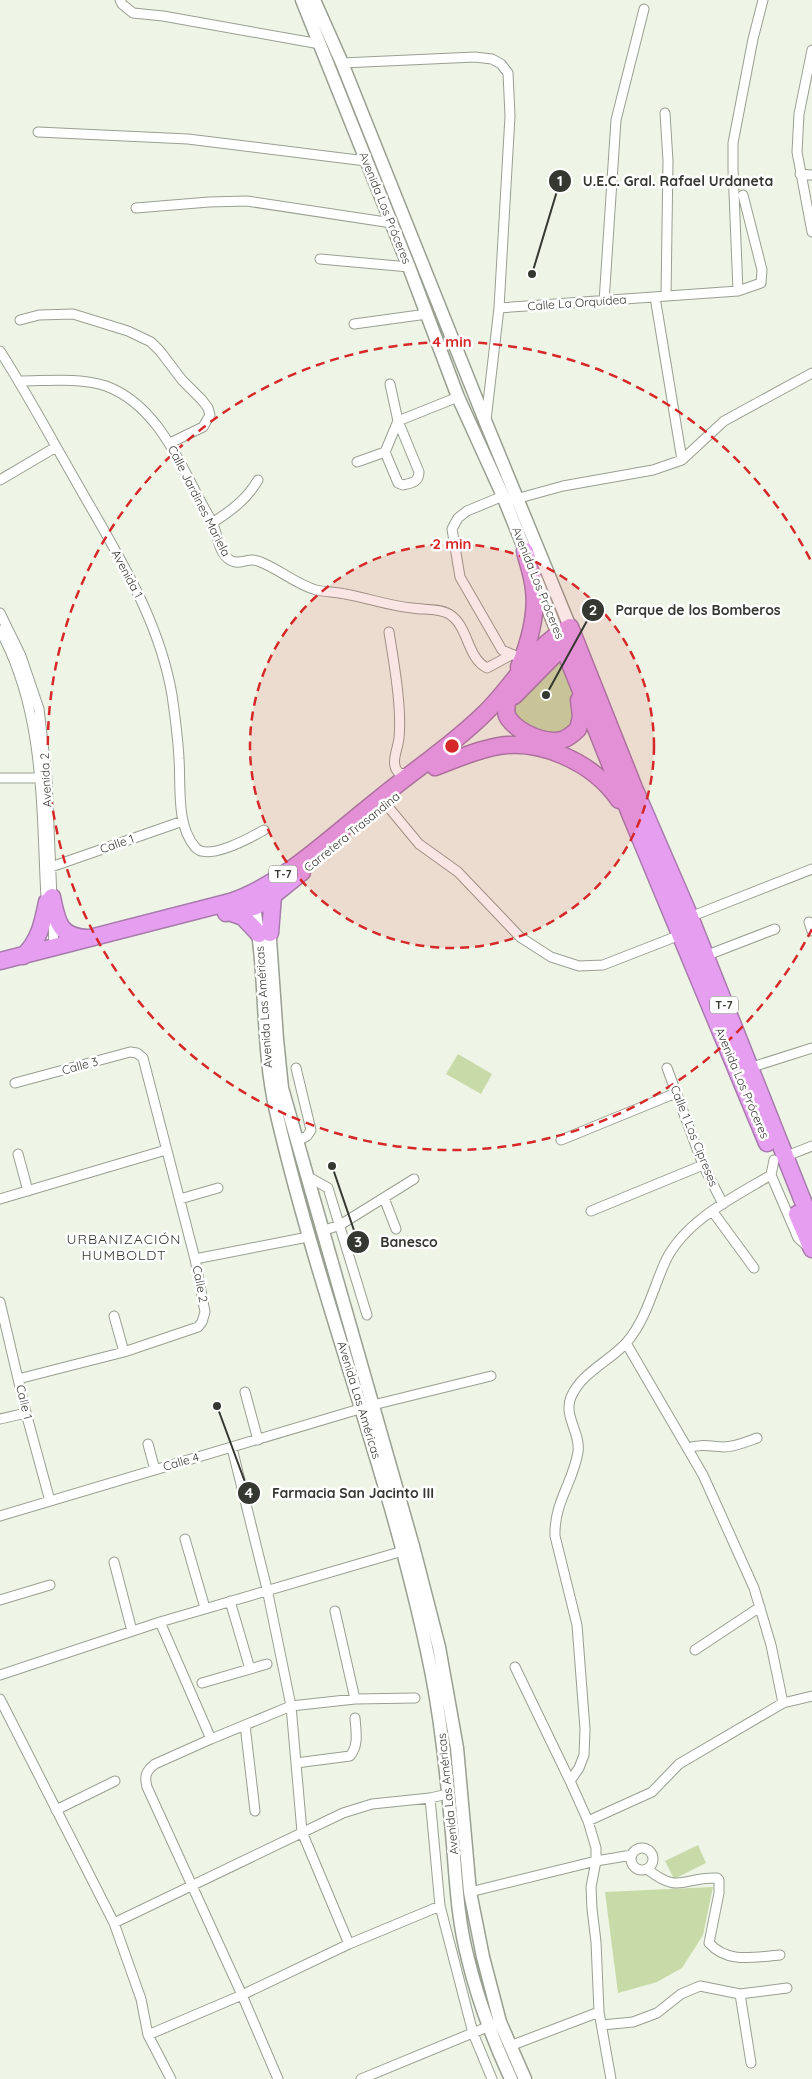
<svg xmlns="http://www.w3.org/2000/svg" width="812" height="2079" font-family="Quicksand,sans-serif">
  <style>
    .green { fill: #c7daa7 }
    .lines { fill: none; stroke-linecap: round; stroke-linejoin: round }
    .street-casing { stroke: #999f91; stroke-width: 11 }
    .secondary-casing { stroke: #999f91; stroke-width: 15 }
    .highway-casing { stroke: #a87bad; stroke-width: 19 }
    .street { stroke: #fff; stroke-width: 9 }
    .secondary { stroke: #fff; stroke-width: 12 }
    .highway { stroke: #e69ff0; stroke-width: 16 }
    .ring { fill: none; stroke: #d62828; stroke-width: 2.5; stroke-dasharray: 9 6 }
    .labels { text-anchor: middle; stroke-width: 5; stroke-linejoin: round; paint-order: stroke }
    .shield { fill: #fff; stroke: #72736f; stroke-width: 1 }
    .shield-label { font-size: 11px; font-weight: bold; fill: #353731 }
    .street-label { font-size: 12px; fill: #353731; stroke: #fff }
    .neighbourhood-label { font-size: 14px; letter-spacing: 1px; fill: #353731; stroke: #fff }
    .centre { fill: #d62828; stroke: #fff; stroke-width: 2.5 }
    .ring-label { font-size: 15px; text-anchor: middle; font-weight: bold; fill: #d62828; stroke: #fff; stroke-width: 5; stroke-linejoin: round; paint-order: stroke }
    .leader { fill: none; stroke: #353731; stroke-width: 2 }
    .callout-dot { fill: #353731; stroke: #fff; stroke-width: 2 }
    .mark-label { font-size: 15px; text-anchor: middle; font-weight: bold; fill: #fff }
    .callout-label { font-size: 14px; text-anchor: middle; font-weight: bold; fill: #353731; stroke: #fff; stroke-width: 5; stroke-linejoin: round; paint-order: stroke }
  </style>
  <rect width="100%" height="100%" fill="#eff5e6"/>
  <path class="green" d="M558,658C566,676 587,718 563,733C560,735 555,736 552,737L513,718L511,704Z
    M458,1054L492,1074L481,1094L446,1074Z
    M698,1845L706,1863L674,1879L665,1861Z
    M713,1887L703,1935L682,1968L657,1982L618,1993L605,1892Z"/>
  <g class="lines">
    <g class="street-casing">
      <path id="street" d="M120,0L122,4L133,13L163,16L320,44
        M812,50L799,114L797,152L812,232
        M342,63L475,57L492,59L501,64L508,73L510,116L499,308L486,420
        M665,113L668,161L666,296
        M38,132L188,139L366,161
        M800,174L812,175
        M136,208L209,202L247,201L392,223
        M320,259L409,267
        M738,291L733,169V143L753,39L763,0
        M655,297L682,460
        M604,302L616,120L644,9
        M499,308L738,291L761,283L762,270L743,195
        M20,320L39,315L73,314L128,331L151,342L160,351L182,380L202,400L208,408L210,415L203,427L170,443
        M354,324L427,314
        M0,351C28,395 52,440 78,485C116,552 159,618 172,695C175,716 178,738 179,759C181,786 176,825 195,847C207,862 250,838 264,830
        M19,381C47,381 79,377 106,386C162,407 183,473 211,520C218,532 217,552 230,560C239,566 248,557 258,561C278,568 295,584 316,590C325,592 336,592 345,594C368,598 389,606 412,608C423,610 439,608 449,614C469,626 466,657 487,668L511,655
        M385,452L398,421L390,384
        M357,462L385,452L398,483L403,485C412,483 419,482 419,472L398,421L458,397
        M0,480L56,447
        M503,496L467,511L458,518L452,529L460,577L502,650L516,656
        M512,500L563,486L653,470L682,460L724,421L812,373
        M212,523C231,511 247,499 258,480
        M0,613L21,656L39,709L47,778L52,899
        M0,630C45,713 41,807 46,898
        M389,632C394,663 402,708 399,738C398,749 390,763 398,772L409,775
        M0,778H44
        M380,797L419,844L458,872L520,937L551,957L579,966L603,965L680,935
        M51,867L183,821
        M690,917L812,869
        M53,920L54,949
        M809,922L812,931
        M705,956L775,929
        M296,1068L311,1130L307,1136L299,1140
        M667,1068L703,1165L723,1204
        M749,1068L812,1048
        M15,1083L130,1052L137,1053L143,1058L195,1259L205,1312L202,1322L198,1327L124,1352L18,1379
        M561,1140L676,1093
        M18,1154L28,1191
        M784,1157L812,1146
        M774,1160L771,1175L798,1238L808,1247
        M307,1176L328,1188L367,1315
        M384,1198L396,1229
        M0,1199L166,1150
        M180,1199L218,1188
        M591,1211L703,1165
        M713,1212L754,1268
        M322,1231L340,1225L414,1179
        M195,1259L308,1237
        M0,1302L26,1413L50,1501
        M114,1316L124,1352
        M626,1343L703,1475L754,1588L771,1645L783,1703
        M245,1392L258,1440
        M0,1419L26,1413
        M148,1444L155,1470
        M232,1448L267,1589L291,1706L302,1832L349,1944L440,1906
        M687,1448C700,1444 709,1446 723,1447C735,1447 746,1442 757,1438
        M0,1516L373,1405L491,1376
        M185,1539L205,1608
        M114,1562L132,1631
        M0,1600L50,1585
        M230,1601L250,1669
        M335,1611L355,1699
        M160,1622L211,1739L291,1706L355,1699L415,1698
        M695,1650L760,1607
        M515,1667L570,1781L588,1821L596,1848V1861L591,1887L592,1909L596,1942L599,2012L611,2079
        M0,1675L160,1622L403,1551
        M202,1683L267,1664
        M0,1699L114,1923L141,1999L148,2035L171,2079
        M245,1725L255,1811
        M211,1739L155,1764C146,1771 144,1776 147,1787L242,1995L278,2079
        M296,1763L350,1756C359,1745 356,1732 355,1718
        M570,1781L579,1768L584,1755L585,1729L577,1625L555,1536C554,1502 573,1483 578,1452C581,1433 563,1416 571,1397C582,1372 609,1362 627,1342C647,1318 653,1288 666,1260C686,1220 734,1197 771,1175
        M430,1798L440,1906L473,2033L492,2079
        M56,1810L115,1781
        M588,1821L652,1792L679,1764L783,1703L812,1696
        M631 1859a11 11 0 1 1 22 0a11 11 0 1 1-22 0Z
        M647,1869C680,1895 682,1877 717,1878L719,1880V1893L709,1943C728,1964 754,1957 780,1955
        M470,1892L596,1861L632,1855
        M114,1923L343,1813L372,1804L430,1798L448,1794
        M740,1994L751,2063
        M602,2025L633,2022L657,2013L681,1994L700,1986L740,1994L787,1988
        M148,2035L242,1995L349,1944
        M510,2046L599,2012
        M361,2079L492,2025"/>
    </g>
    <g class="secondary-casing">
      <path id="secondary" d="M302,0L409,267L458,397L503,496L528,558
        M314,0L342,63L486,423L570,627
        M536,579L558,634
        M252,899C268,969 260,1041 276,1111C318,1293 388,1468 427,1651C441,1714 447,1779 453,1844C456,1882 458,1922 468,1959C478,2001 493,2040 511,2079
        M269,925L277,1039L282,1088L413,1546L439,1647L457,1748L470,1892L483,1957L500,2022L525,2079"/>
    </g>
    <g class="highway-casing">
      <path id="highway" d="M559,636L631,816L767,1143
        M519,667C529,644 537,614 534,590C533,577 528,564 525,551
        M514,696L573,636
        M507,703C506,709 505,714 509,719C519,733 545,744 562,740C568,738 574,733 578,729L581,717L579,700
        M435,767C454,760 474,751 494,747C539,737 594,763 619,800
        M52,897C57,921 59,937 87,938
        M229,912L243,917L259,934
        M226,913L254,907L265,902L302,872
        M270,933L273,896
        M23,956C39,942 43,922 47,902
        M0,961L230,902C283,885 335,833 379,799C414,770 453,745 485,713C514,685 533,646 570,627L634,788L690,917L812,1224
        M797,1214L812,1249"/>
    </g>
    <use href="#street" class="street"/>
    <use href="#secondary" class="secondary"/>
    <use href="#highway" class="highway"/>
  </g>
  <circle cx="452" cy="746" r="202" fill="#d62828" fill-opacity=".12"/>
  <g class="ring">
    <circle cx="452" cy="746" r="202"/>
    <path d="M812 929A404 404 0 1 1 812 563"/>
  </g>
  <g class="labels">
    <g class="shield">
      <rect x="269" y="865.5" width="28" height="17" rx="4"/>
      <rect x="710" y="996.5" width="28" height="17" rx="4"/>
    </g>
    <g class="shield-label">
      <text x="283" y="878">T-7</text>
      <text x="724" y="1009">T-7</text>
    </g>
    <g class="street-label">
      <text transform="translate(385 208) rotate(68)" y="4">Avenida Los Próceres</text>
      <text transform="translate(577 303) rotate(-4)" y="4">Calle La Orquídea</text>
      <text transform="translate(199 501) rotate(63)" y="4">Calle Jardines Mariela</text>
      <text transform="translate(127 574) rotate(62)" y="4">Avenida 1</text>
      <text transform="translate(538 583) rotate(68)" y="4">Avenida Los Próceres</text>
      <text transform="translate(46 780) rotate(-93)" y="4">Avenida 2</text>
      <text transform="translate(352 832) rotate(-39)" y="4">Carretera Trasandina</text>
      <text transform="translate(117 844) rotate(-19)" y="4">Calle 1</text>
      <text transform="translate(264 1007) rotate(-94)" y="4">Avenida Las Américas</text>
      <text transform="translate(80 1066) rotate(-15)" y="4">Calle 3</text>
      <text transform="translate(742 1083) rotate(67)" y="4">Avenida Los Próceres</text>
      <text transform="translate(694 1136) rotate(68)" y="4">Calle 1 Los Cipreses</text>
      <text transform="translate(200 1284) rotate(79)" y="4">Calle 2</text>
      <text transform="translate(359 1400) rotate(73)" y="4">Avenida Las Américas</text>
      <text transform="translate(24 1402) rotate(76)" y="4">Calle 1</text>
      <text transform="translate(181 1462) rotate(-16)" y="4">Calle 4</text>
      <text transform="translate(448 1794) rotate(-96)" y="4">Avenida Las Américas</text>
    </g>
    <g class="neighbourhood-label">
      <text x="124" y="1244">URBANIZACIÓN<tspan x="124" dy="16">HUMBOLDT</tspan></text>
    </g>
  </g>
  <circle cx="452" cy="746" r="8" class="centre"/>
  <g class="ring-label">
    <text x="452" y="347">4 min</text>
    <text x="452" y="549">2 min</text>
  </g>
  <path class="leader" d="M532 274L560 181M546 695L593 610M332 1166L358 1242M217 1406L249 1493"/>
  <g class="callout-dot">
    <circle cx="532" cy="274" r="5"/>
    <circle cx="546" cy="695" r="5"/>
    <circle cx="332" cy="1166" r="5"/>
    <circle cx="217" cy="1406" r="5"/>
    <circle cx="560" cy="181" r="12"/>
    <circle cx="593" cy="610" r="12"/>
    <circle cx="358" cy="1242" r="12"/>
    <circle cx="249" cy="1493" r="12"/>
  </g>
  <g class="mark-label">
    <text x="560" y="186">1</text>
    <text x="593" y="615">2</text>
    <text x="358" y="1247">3</text>
    <text x="249" y="1498">4</text>
  </g>
  <g class="callout-label">
    <text x="678" y="186">U.E.C. Gral. Rafael Urdaneta</text>
    <text x="698" y="615">Parque de los Bomberos</text>
    <text x="409" y="1247">Banesco</text>
    <text x="353" y="1498">Farmacia San Jacinto III</text>
  </g>
</svg>
